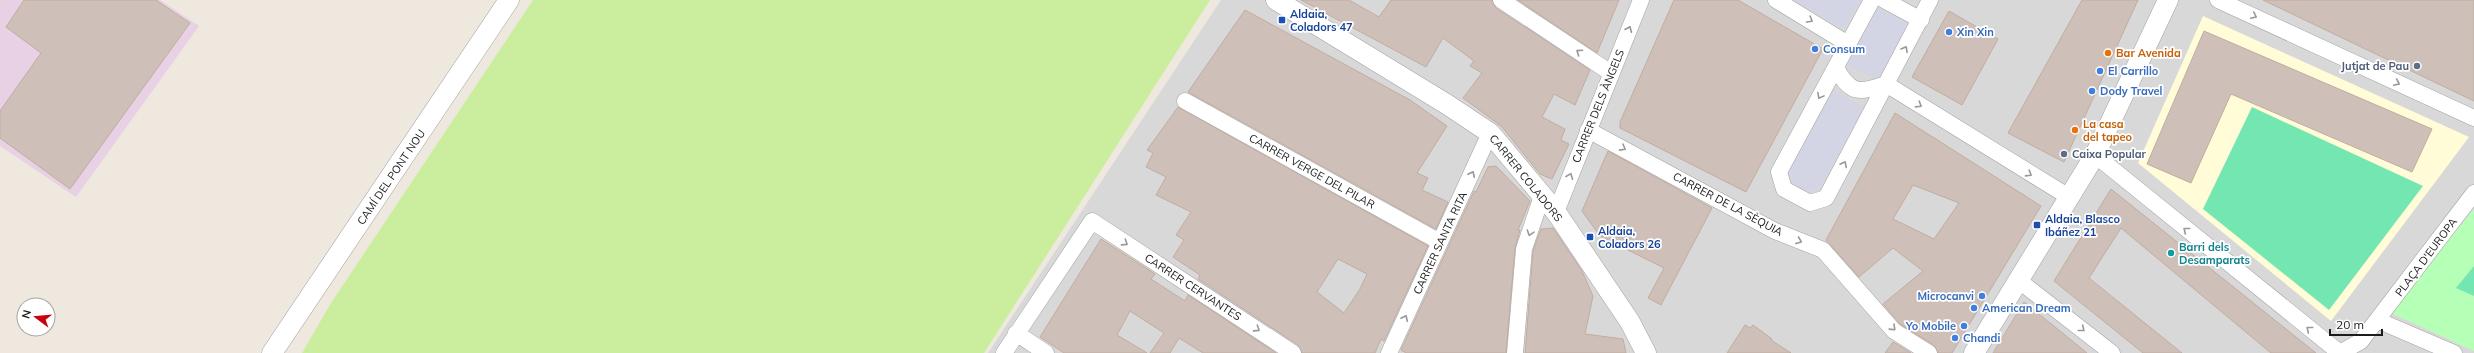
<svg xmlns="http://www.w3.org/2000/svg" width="2474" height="353" font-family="Mulish,sans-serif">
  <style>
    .residential { fill: #d9d8d8 }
    .industrial { fill: #e8d0e5 }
    .education { fill: #fffcd7 }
    .grass { fill: #cbee9e }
    .park { fill: #b5ffb6 }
    .pitch { fill: #74e6b2 }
    .plaza { fill: #d3d4e4 }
    .building { fill: #cec0b8; stroke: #c1aca0; fill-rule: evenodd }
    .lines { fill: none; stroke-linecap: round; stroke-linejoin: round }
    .minor-casing { stroke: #a2a2a2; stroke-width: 17 }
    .tertiary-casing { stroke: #a2a2a2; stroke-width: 21 }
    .minor { stroke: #fff; stroke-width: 16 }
    .tertiary { stroke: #fff; stroke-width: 20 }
    .oneway { stroke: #989898 }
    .transit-dot { fill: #1a4fb4; stroke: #fff; stroke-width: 1.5 }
    .shop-dot { fill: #3f7fe0; stroke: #fff; stroke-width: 1.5 }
    .food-dot { fill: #e8710a; stroke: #fff; stroke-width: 1.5 }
    .service-dot { fill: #5c6f8a; stroke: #fff; stroke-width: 1.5 }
    .culture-dot { fill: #0f9aa8; stroke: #fff; stroke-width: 1.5 }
    .labels { text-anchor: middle; stroke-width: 3.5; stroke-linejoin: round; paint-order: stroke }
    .transit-label { font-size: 11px; font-weight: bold; fill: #164399; stroke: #fff; text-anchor: start }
    .shop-label { font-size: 11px; font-weight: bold; fill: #366cbe; stroke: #fff; text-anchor: start }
    .food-label { font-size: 11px; font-weight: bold; fill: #c56008; stroke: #fff; text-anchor: start }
    .service-label { font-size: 11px; font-weight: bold; fill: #4e5e75; stroke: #fff; text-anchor: end }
    .street-label { font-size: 11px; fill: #1b1b1b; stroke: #fff }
    .culture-label { font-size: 11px; font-weight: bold; fill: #0d838f; stroke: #fff; text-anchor: start }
  </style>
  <rect width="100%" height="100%" fill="#eee8df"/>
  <path class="residential" d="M1221,0H2474V353H988Z"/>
  <path class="industrial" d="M0,0H160L199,26L76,197L0,146Z"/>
  <path class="education" d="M2203,16L2469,137L2331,321L2138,163Z"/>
  <path class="grass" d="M533,0H1210L984,353H302L331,303Z"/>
  <path class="park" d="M2474,209V351L2389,312Z"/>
  <path class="pitch" d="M2252,107L2423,186L2329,310L2203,209Z
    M2474,266V296L2456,288Z"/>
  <path class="plaza" d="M1793,0H1861L1844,29Z
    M1878,7L1909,23L1878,81L1847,64Z
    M1832,90L1864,107L1819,190L1809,191L1800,188L1792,181L1788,171Z"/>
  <path class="building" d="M24,0H156L190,23L70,189L0,138V111L41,53L6,27Z
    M1301,0H1349L1379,17L1391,0H1492L1496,8L1590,70L1575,105L1554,94L1542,117L1565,129L1561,140L1569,144L1552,179L1540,174L1501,126L1463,98L1482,73L1470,66L1474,61L1443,38L1426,67Z
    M1518,0H1619L1597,53Z
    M1674,0H1738L1823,49L1746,192L1620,128V122Z
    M2082,0H2138L2064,162L2008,133Z
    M2263,0H2474V101Z
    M1245,10L1410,100L1447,126L1417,173L1428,178L1422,190L1448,202L1436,229L1188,92Z
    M1949,11L1998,39L1962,105L1912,77Z
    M2204,31L2432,129L2412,172L2231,94L2191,183L2147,164Z
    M1178,107L1428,246L1384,341L1381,339L1375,353H1302L1298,345L1198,279L1200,275L1173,257L1184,240L1176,235L1191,212L1156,195L1166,177L1146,167L1153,153L1147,150ZM1338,259L1367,274L1360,289L1344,313L1317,292Z
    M1895,113L2041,206L1952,353H1938L1934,345L1900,324L1883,304L1923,271L1893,248L1859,277L1826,240ZM1913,185L1959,203L1934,239L1893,219Z
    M1608,151L1712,208L1661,305L1648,298L1664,268L1600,236L1582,211Z
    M1496,166L1530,201L1518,230H1520L1515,248L1506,353H1406L1401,350L1474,191L1476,192L1488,167Z
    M2111,189L2316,353H2271L2121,228L2089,278L2182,353H2143L2054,281Z
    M1553,228L1582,271L1593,296L1585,334L1623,339L1626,353H1525L1533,251L1541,229Z
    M1101,239L1155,274L1151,279L1185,301L1188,295L1276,353H1203L1179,338L1170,353H1150L1164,333L1130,311L1117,335L1147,353H1064L1040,337Z
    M2024,302L2065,335L2087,353H1993Z
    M1745,325L1750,328L1753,325L1772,339L1771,340L1791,353H1727Z
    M1893,342L1911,353H1885Z"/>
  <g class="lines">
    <g class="minor-casing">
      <path id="minor" d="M1501,0L1611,73
        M1776,0L1848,44
        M1872,0L1779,172L1784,189L1810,203L1826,198L1930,0
        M1884,0L1921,20
        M2218,0L2474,118
        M1836,68C1851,95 1859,93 1886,84L2069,197
        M1185,101L1440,242
        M1588,130L1775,231L1823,250L1894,331L1929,353
        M2095,155L2340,353
        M1556,212L1641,0
        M2018,280L2112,353
        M2377,320L2454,353
        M1016,333L1046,353
        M1004,353L1092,221L1293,353
        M1389,353L1490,133
        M1515,353L1524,249L1542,196
        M2340,353L2361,341L2474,193"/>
    </g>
    <g class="tertiary-casing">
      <path id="tertiary" d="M1276,0L1448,105L1490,133L1556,212L1630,322L1646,353
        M272,353L509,0
        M1974,353L2095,155L2168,0"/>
    </g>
    <use href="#minor" class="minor"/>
    <use href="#tertiary" class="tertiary"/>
  </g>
  <defs><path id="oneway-chevron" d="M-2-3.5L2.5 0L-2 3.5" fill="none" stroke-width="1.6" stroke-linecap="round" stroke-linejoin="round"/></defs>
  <g class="oneway">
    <use href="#oneway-chevron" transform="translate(2254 16) rotate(25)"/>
    <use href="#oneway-chevron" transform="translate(1810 20) rotate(31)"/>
    <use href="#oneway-chevron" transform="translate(1629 29) rotate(-67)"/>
    <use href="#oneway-chevron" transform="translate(1905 49) rotate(-61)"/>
    <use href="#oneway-chevron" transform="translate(1579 52) rotate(-146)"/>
    <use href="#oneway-chevron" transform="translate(2397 83) rotate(25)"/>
    <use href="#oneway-chevron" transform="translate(1820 96) rotate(118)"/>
    <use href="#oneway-chevron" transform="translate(1919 105) rotate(32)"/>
    <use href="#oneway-chevron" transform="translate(1623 148) rotate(29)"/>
    <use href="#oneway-chevron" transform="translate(1844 164) rotate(-63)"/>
    <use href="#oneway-chevron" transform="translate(1472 174) rotate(-65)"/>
    <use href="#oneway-chevron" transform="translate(2029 174) rotate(32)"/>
    <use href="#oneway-chevron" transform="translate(1570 176) rotate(-68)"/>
    <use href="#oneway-chevron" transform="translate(2186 230) rotate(-141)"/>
    <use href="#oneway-chevron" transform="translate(1530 233) rotate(108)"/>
    <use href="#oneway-chevron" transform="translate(1799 241) rotate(22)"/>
    <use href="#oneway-chevron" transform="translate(1125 243) rotate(33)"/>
    <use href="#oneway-chevron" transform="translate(1405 318) rotate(-65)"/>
    <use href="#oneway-chevron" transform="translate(1893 328) rotate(44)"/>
    <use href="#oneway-chevron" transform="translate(1257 329) rotate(33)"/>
    <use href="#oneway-chevron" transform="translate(2082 329) rotate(39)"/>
    <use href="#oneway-chevron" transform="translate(2309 329) rotate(-141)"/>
  </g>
  <g class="transit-dot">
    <rect x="1278" y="16" width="8" height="8" rx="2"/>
    <rect x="2033" y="221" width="8" height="8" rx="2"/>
    <rect x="1586" y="233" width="8" height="8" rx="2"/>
  </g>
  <g class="shop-dot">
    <circle cx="1949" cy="32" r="4"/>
    <circle cx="1815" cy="49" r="4"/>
    <circle cx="2100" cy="71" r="4"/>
    <circle cx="2092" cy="91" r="4"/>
    <circle cx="1982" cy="296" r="4"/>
    <circle cx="1974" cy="308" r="4"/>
    <circle cx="1964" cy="326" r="4"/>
    <circle cx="1955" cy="338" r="4"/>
  </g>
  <g class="food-dot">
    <circle cx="2108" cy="53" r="4"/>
    <circle cx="2075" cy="130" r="4"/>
  </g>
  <g class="service-dot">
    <circle cx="2417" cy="66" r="4"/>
    <circle cx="2064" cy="154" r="4"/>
  </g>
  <circle class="culture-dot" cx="2171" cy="253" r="4"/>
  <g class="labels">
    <g class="transit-label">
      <text x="1290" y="18">Aldaia,<tspan x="1290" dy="13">Coladors 47</tspan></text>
      <text x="2045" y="223">Aldaia, Blasco<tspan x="2045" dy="13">Ibáñez 21</tspan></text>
      <text x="1598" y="235">Aldaia,<tspan x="1598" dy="13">Coladors 26</tspan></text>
    </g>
    <g class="shop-label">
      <text x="1957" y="36">Xin Xin</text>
      <text x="1823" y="53">Consum</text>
      <text x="2108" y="75">El Carrillo</text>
      <text x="2100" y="95">Dody Travel</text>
      <text x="1974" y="300" text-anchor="end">Microcanvi</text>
      <text x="1982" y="312">American Dream</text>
      <text x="1956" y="330" text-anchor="end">Yo Mobile</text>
      <text x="1963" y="342">Chandi</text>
    </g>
    <g class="food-label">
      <text x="2116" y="57">Bar Avenida</text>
      <text x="2083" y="128">La casa<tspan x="2083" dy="13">del tapeo</tspan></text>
    </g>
    <g class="service-label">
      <text x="2409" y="70">Jutjat de Pau</text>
      <text x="2072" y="158" text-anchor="start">Caixa Popular</text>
    </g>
    <g class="street-label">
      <text transform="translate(1598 106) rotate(-68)" y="4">CARRER DELS ÀNGELS</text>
      <text transform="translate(1312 171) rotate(29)" y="4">CARRER VERGE DEL PILAR</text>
      <text transform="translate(391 177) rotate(-56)" y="4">CAMÍ DEL PONT NOU</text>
      <text transform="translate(1526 178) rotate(51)" y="4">CARRER COLADORS</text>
      <text transform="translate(1728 204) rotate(28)" y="4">CARRER DE LA SÈQUIA</text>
      <text transform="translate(1440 243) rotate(-65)" y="4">CARRER SANTA RITA</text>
      <text transform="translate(2426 257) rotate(-53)" y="4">PLAÇA D'EUROPA</text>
      <text transform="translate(1193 287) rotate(33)" y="4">CARRER CERVANTES</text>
    </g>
    <g class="culture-label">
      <text x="2179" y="251">Barri dels<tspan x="2179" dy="13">Desamparats</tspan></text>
    </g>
  </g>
  <g transform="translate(36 317) rotate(286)"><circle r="19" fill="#ffffff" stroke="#a4a4a4"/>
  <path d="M0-3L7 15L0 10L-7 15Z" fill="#c6000e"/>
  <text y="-6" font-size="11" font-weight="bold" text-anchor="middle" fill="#1b1b1b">N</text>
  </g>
  <path d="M2330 329v6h52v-6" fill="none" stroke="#1b1b1b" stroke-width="2"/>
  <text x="2336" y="329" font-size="12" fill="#1b1b1b" stroke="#ffffff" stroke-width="3" paint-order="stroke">20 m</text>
</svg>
